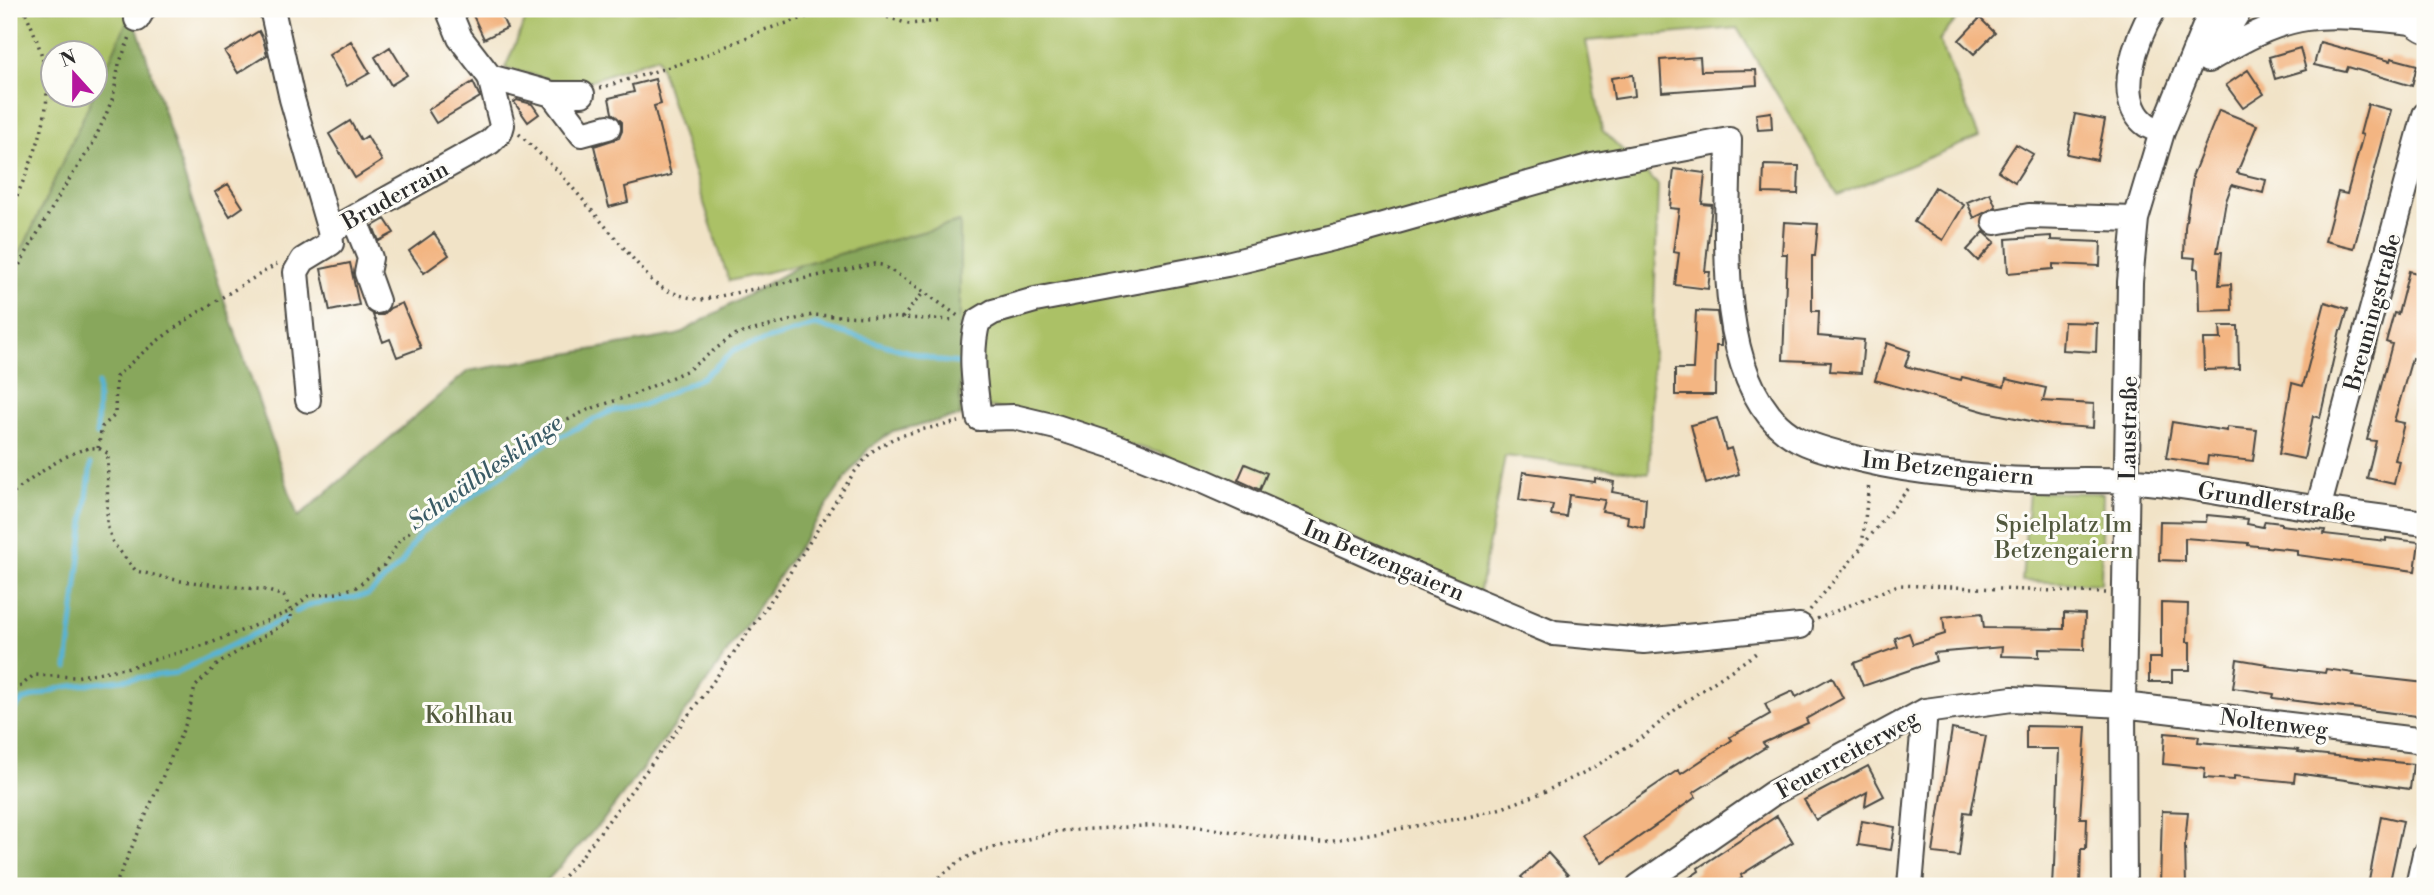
<svg xmlns="http://www.w3.org/2000/svg" width="2434" height="895" font-family="'Libre Bodoni',serif">
  <style>
    .green { fill: #abc166; stroke: #6b7648; stroke-width: 2 }
    .forest { fill: #88a75b; stroke: #5a6943; stroke-width: 2 }
    .lines { fill: none; stroke-linecap: round; stroke-linejoin: round }
    .stream { stroke: #57b4d5; stroke-width: 5 }
    .building { fill: #f3b582 }
    .minor-casing { stroke: #494742; stroke-width: 28 }
    .major-casing { stroke: #494742; stroke-width: 35 }
    .path { stroke: #494742; stroke-width: 3.5; stroke-dasharray: 2 5; stroke-linecap: butt }
    .minor { stroke: #fff; stroke-width: 24 }
    .major { stroke: #fff; stroke-width: 32 }
    .labels { text-anchor: middle; stroke-width: 6; stroke-linejoin: round; paint-order: stroke }
    .street-label { font-size: 23px; fill: #2b2b2b; stroke: #fdfcf7 }
    .park-label { font-size: 23px; fill: #51583d; stroke: #fdfcf7 }
    .water-label { font-size: 24px; font-style: italic; fill: #3a5b66; stroke: #fdfcf7 }
  </style>
  <rect width="100%" height="100%" fill="#fdfcf7"/>
  <filter id="ink" filterUnits="userSpaceOnUse"><feTurbulence type="fractalNoise" baseFrequency=".0143" numOctaves="2"/><feDisplacementMap in="SourceGraphic" scale="14" xChannelSelector="R" yChannelSelector="G"/><feConvolveMatrix kernelMatrix="1 2 1 2 8 2 1 2 1" color-interpolation-filters="sRGB"/></filter>
  <filter id="wash" filterUnits="userSpaceOnUse"><feTurbulence type="fractalNoise" baseFrequency=".00686" numOctaves="4" result="noise"/><feDisplacementMap in="SourceGraphic" scale="28" xChannelSelector="R" yChannelSelector="G"/><feGaussianBlur stdDeviation="1.57" result="paint"/><feColorMatrix in="noise" values="0 0 0 0 0 0 0 0 0 0 0 0 0 0 0 0 0 1.4 0 .05"/><feComposite in="paint" operator="in"/></filter>
  <g filter="url(#wash)">
    <rect width="100%" height="100%" fill="#f1e3c7"/>
    <path class="green" d="M9,9H134L95,93L94,52H52V94L94,95L26,242L9,271Z
      M530,9H1965L1939,40L1979,137L1838,195L1737,28L1586,41L1602,130L1658,185L1649,473L1505,456L1479,595L1160,453L992,407L960,416L959,222L802,264L729,281L657,57L575,86L505,68Z
      M2029,492L2103,493L2101,584L2022,581Z"/>
    <path class="forest" d="M132,11L212,264L298,517L468,371L677,335L802,264L960,222V416L893,431L869,448L845,479L696,698L604,819L542,886H9V271L26,242Z"/>
    <g class="lines">
      <path class="stream" d="M97,435L98,384
        M296,612L312,604L368,595L401,564L419,534L547,443L609,412L643,405L703,377L736,349L816,325L940,361L968,364
        M67,668L91,464
        M9,715L23,700L64,687L176,673L286,618"/>
    </g>
    <g id="blocks">
      <path class="building" d="M470,9H498L507,28L484,39Z
        M1980,18L1995,33L1974,54L1959,40Z
        M259,31L263,39L267,55L238,73L225,52Z
        M351,41L370,73L347,86L329,55Z
        M2320,42L2390,61L2391,58L2417,65L2412,86L2348,67L2346,72L2314,65Z
        M390,47L407,75L391,85L375,57Z
        M2300,48L2306,70L2275,79L2269,57Z
        M1700,57L1701,71L1756,70L1757,85L1662,92L1660,60Z
        M2248,70L2264,94L2243,108L2226,85Z
        M1633,75L1635,96L1614,99L1611,78Z
        M655,79L661,104L654,106L671,175L625,187L628,202L609,207L594,146L619,138L622,131V122L612,113L609,98L634,92L632,85Z
        M473,82L480,97L436,123L428,110Z
        M517,100L532,104L539,114L528,122L514,102Z
        M2368,104L2391,110L2354,248L2325,241L2338,192L2347,194L2363,135L2360,134Z
        M2219,110L2257,125L2237,173L2266,180L2263,193L2232,185L2226,201L2217,252H2222L2219,285L2231,284L2232,310L2199,311L2198,269L2194,268L2195,258L2184,257L2185,227L2193,178L2192,177Z
        M1771,112L1772,129L1758,130L1756,114Z
        M2075,114L2105,120L2097,160L2067,154Z
        M350,121L361,140L367,136L382,161L355,178L329,134Z
        M2016,144L2033,154L2015,182L1998,171Z
        M1764,165L1799,166L1798,194L1763,193Z
        M1674,169L1705,173L1702,204L1712,205L1705,272H1710L1708,289L1675,285L1679,253L1673,252L1679,209L1670,208Z
        M228,184L243,207L230,216L215,192Z
        M1935,187L1964,205L1943,240L1914,222Z
        M1990,193L1996,207L1974,218L1967,202Z
        M385,219L394,233L379,241L373,226Z
        M1784,222L1818,224L1815,256H1812V311H1819L1818,336L1864,340L1861,373L1830,371L1831,362L1783,360L1787,254H1782Z
        M1984,232L1995,242L1978,261L1967,250Z
        M434,233L449,255L424,273L409,251Z
        M2051,236V240L2101,242L2100,266L2053,264V269L2008,273L2006,239Z
        M350,263L359,305L330,311L321,269Z
        M2409,271L2425,275V316L2416,359L2412,358L2394,421L2404,423L2395,460L2399,461L2394,484L2367,478L2376,441L2367,440L2392,344L2386,342L2394,313L2398,314Z
        M2325,302L2348,309L2342,330H2340L2320,418L2313,416L2304,459L2279,454L2292,383L2303,386Z
        M402,303L421,348L397,357L390,339L383,342L373,315H383L390,308Z
        M1696,311L1717,312L1721,339V346H1716L1715,395H1675V369H1693Z
        M2064,322L2097,323L2096,352L2062,350Z
        M2220,326H2238L2239,369L2204,370L2203,339H2221Z
        M1887,343L1910,351L1905,366L1961,380L1962,377L2004,387L2006,379L2046,388L2043,401L2094,404L2093,428L2050,425L1986,412L1875,380Z
        M1717,418L1726,450L1731,448L1739,474L1706,484L1691,425Z
        M2172,422L2227,431V427L2257,430L2253,461L2208,456L2207,464L2166,458Z
        M1245,464L1267,473L1260,490L1238,480Z
        M1523,472L1595,482V478L1614,482L1612,492L1646,498L1644,528L1627,524L1628,516L1602,511L1605,500L1569,495L1566,517L1551,515L1553,505L1519,500Z
        M2207,515L2248,519L2247,524L2263,527L2265,521L2281,523V525L2325,530L2324,534L2386,541V538L2419,542L2415,571L2297,555V550L2248,545V543L2185,538V561L2159,560L2160,521L2206,522Z
        M2161,603L2188,604L2187,642H2190V670H2172V682H2149V658H2161Z
        M1982,613L1984,628L2064,629V613L2085,614L2084,650L2039,649V657L2001,656L2002,647L1934,653L1936,661L1863,686L1854,663L1898,647L1895,638L1909,633L1913,644L1945,634L1943,617Z
        M2237,659L2267,664L2266,666L2325,673L2326,669L2354,673L2353,675L2425,683V717L2273,698L2274,694L2233,688Z
        M1832,677L1843,698L1806,719L1808,723L1763,743L1766,747L1693,793L1696,797L1602,863L1582,835L1678,770L1681,774L1732,740L1730,737L1770,714L1765,704L1793,691L1796,697Z
        M2026,726L2086,727L2080,818H2087L2086,849H2081L2080,886H2052L2053,866H2055L2059,749H2026Z
        M1952,729L1986,736L1971,813L1964,812L1959,856L1933,853Z
        M2165,733L2199,736L2198,742L2298,750L2297,752L2413,764L2410,789L2295,773L2294,782L2234,776V780L2204,778L2205,768L2163,764Z
        M1868,766L1884,796L1865,806L1867,792L1816,820L1804,800Z
        M2162,811L2188,812L2185,843L2186,886H2160Z
        M1777,816L1793,842L1741,875L1742,878L1730,886H1677L1699,871L1698,868Z
        M2381,816L2403,821L2389,886H2368Z
        M1862,821L1895,827L1891,850L1858,845Z
        M1548,853L1568,875L1555,886H1530L1521,877Z"/>
    </g>
  </g>
  <g filter="url(#ink)">
    <use href="#blocks" fill-opacity="0" stroke="#494742" stroke-width="2"/>
    <g class="lines">
      <g class="minor-casing">
        <path id="minor" d="M272,9L292,99L330,231L490,142L500,132L502,125L490,77L460,38L448,9
          M2154,9C2137,37 2112,100 2147,125C2152,128 2158,130 2162,132
          M137,19L143,9
          M2209,58L2240,9
          M2208,60C2239,42 2271,23 2307,18C2340,13 2388,20 2422,23
          M490,77L552,94H582
          M552,94L582,134L608,127
          M354,218L370,258L367,273L377,301
          M1995,222L2029,216L2136,219
          M308,400L296,272L303,260L331,243L330,231
          M2318,509L2425,115
          M1800,626L1644,641L1554,633L1406,571L1203,481L1120,448L1056,427L1014,417L979,418C975,388 969,351 978,321L993,312L1035,300L1227,264L1358,232L1592,166L1729,140C1728,223 1714,362 1778,425C1797,443 1819,448 1844,455C1896,470 1952,475 2006,479C2053,482 2101,478 2148,482C2185,485 2222,493 2258,499C2313,509 2369,516 2425,523
          M1639,886L1773,793L1925,711L2012,699L2123,705L2425,741
          M1910,886L1925,711
          M2124,886L2123,705L2130,282L2136,219L2162,132L2212,9
          M2418,886L2425,854"/>
      </g>
      <g class="major-casing">
        <path id="major" d="M2399,9L2425,26"/>
      </g>
      <path class="path" d="M600,88L699,58L764,30L827,11L870,12L909,24L942,21
        M519,134L560,173L652,281C667,293 682,296 701,300L874,264L882,265L907,280L958,316
        M9,215C28,167 56,118 44,65C40,46 32,27 24,9
        M9,283L63,189L92,145L105,117L113,97L119,64L130,37
        M902,318L923,293
        M98,448L102,427L115,415L116,377C162,331 221,298 277,264
        M9,497C28,481 72,445 98,448C99,448 107,453 108,453L107,525L113,543L136,571L181,581L265,590L284,596L291,611V620L219,663L195,687L186,723L115,886
        M1863,545L1909,488
        M1810,610L1862,547L1869,483
        M1817,619L1898,585L2106,593
        M9,696L34,675L75,677L130,667L208,644L291,611L308,596L337,593L356,587L384,565L401,539L425,518L541,434L587,410L635,394L688,370L734,335L812,315L956,320
        M555,886L578,861L705,693L784,582L853,474L871,452L894,438L920,430L959,422
        M928,886L960,861L980,851L1059,831L1179,824L1298,841L1322,842L1468,817L1502,808L1544,792L1591,769L1644,736L1682,704L1758,652"/>
      <use href="#minor" class="minor"/>
      <use href="#major" class="major"/>
    </g>
  </g>
  <g class="labels">
    <g class="street-label">
      <text transform="translate(395 195) rotate(-29)" y="8">Bruderrain</text>
      <text transform="translate(2372 312) rotate(-75)" y="8">Breuningstraße</text>
      <text transform="translate(2128 428) rotate(-89)" y="8">Laustraße</text>
      <text transform="translate(1948 468) rotate(6)" y="8">Im Betzengaiern</text>
      <text transform="translate(2277 502) rotate(9)" y="8">Grundlerstraße</text>
      <text transform="translate(1384 560) rotate(23)" y="8">Im Betzengaiern</text>
      <text transform="translate(2274 723) rotate(7)" y="8">Noltenweg</text>
      <text transform="translate(1847 754) rotate(-29)" y="8">Feuerreiterweg</text>
    </g>
    <g class="park-label">
      <text x="2064" y="532">Spielplatz Im<tspan x="2064" dy="26">Betzengaiern</tspan></text>
      <text x="469" y="723">Kohlhau</text>
    </g>
    <g class="water-label">
      <text transform="translate(485 472) rotate(-35)" y="8">Schwälblesklinge</text>
    </g>
  </g>
  <rect width="2434" height="895" fill="none" stroke="#fdfcf7" stroke-width="35"/>
  <g transform="translate(74 74) rotate(339)"><circle r="33" fill="#fdfcf7" stroke="#a9a8a5" stroke-width="2"/>
  <path d="M0-5L12 26L0 18L-12 26Z" fill="#b5179e"/>
  <text y="-10" font-size="19" font-weight="bold" text-anchor="middle" fill="#2b2b2b">N</text>
  </g>
</svg>
